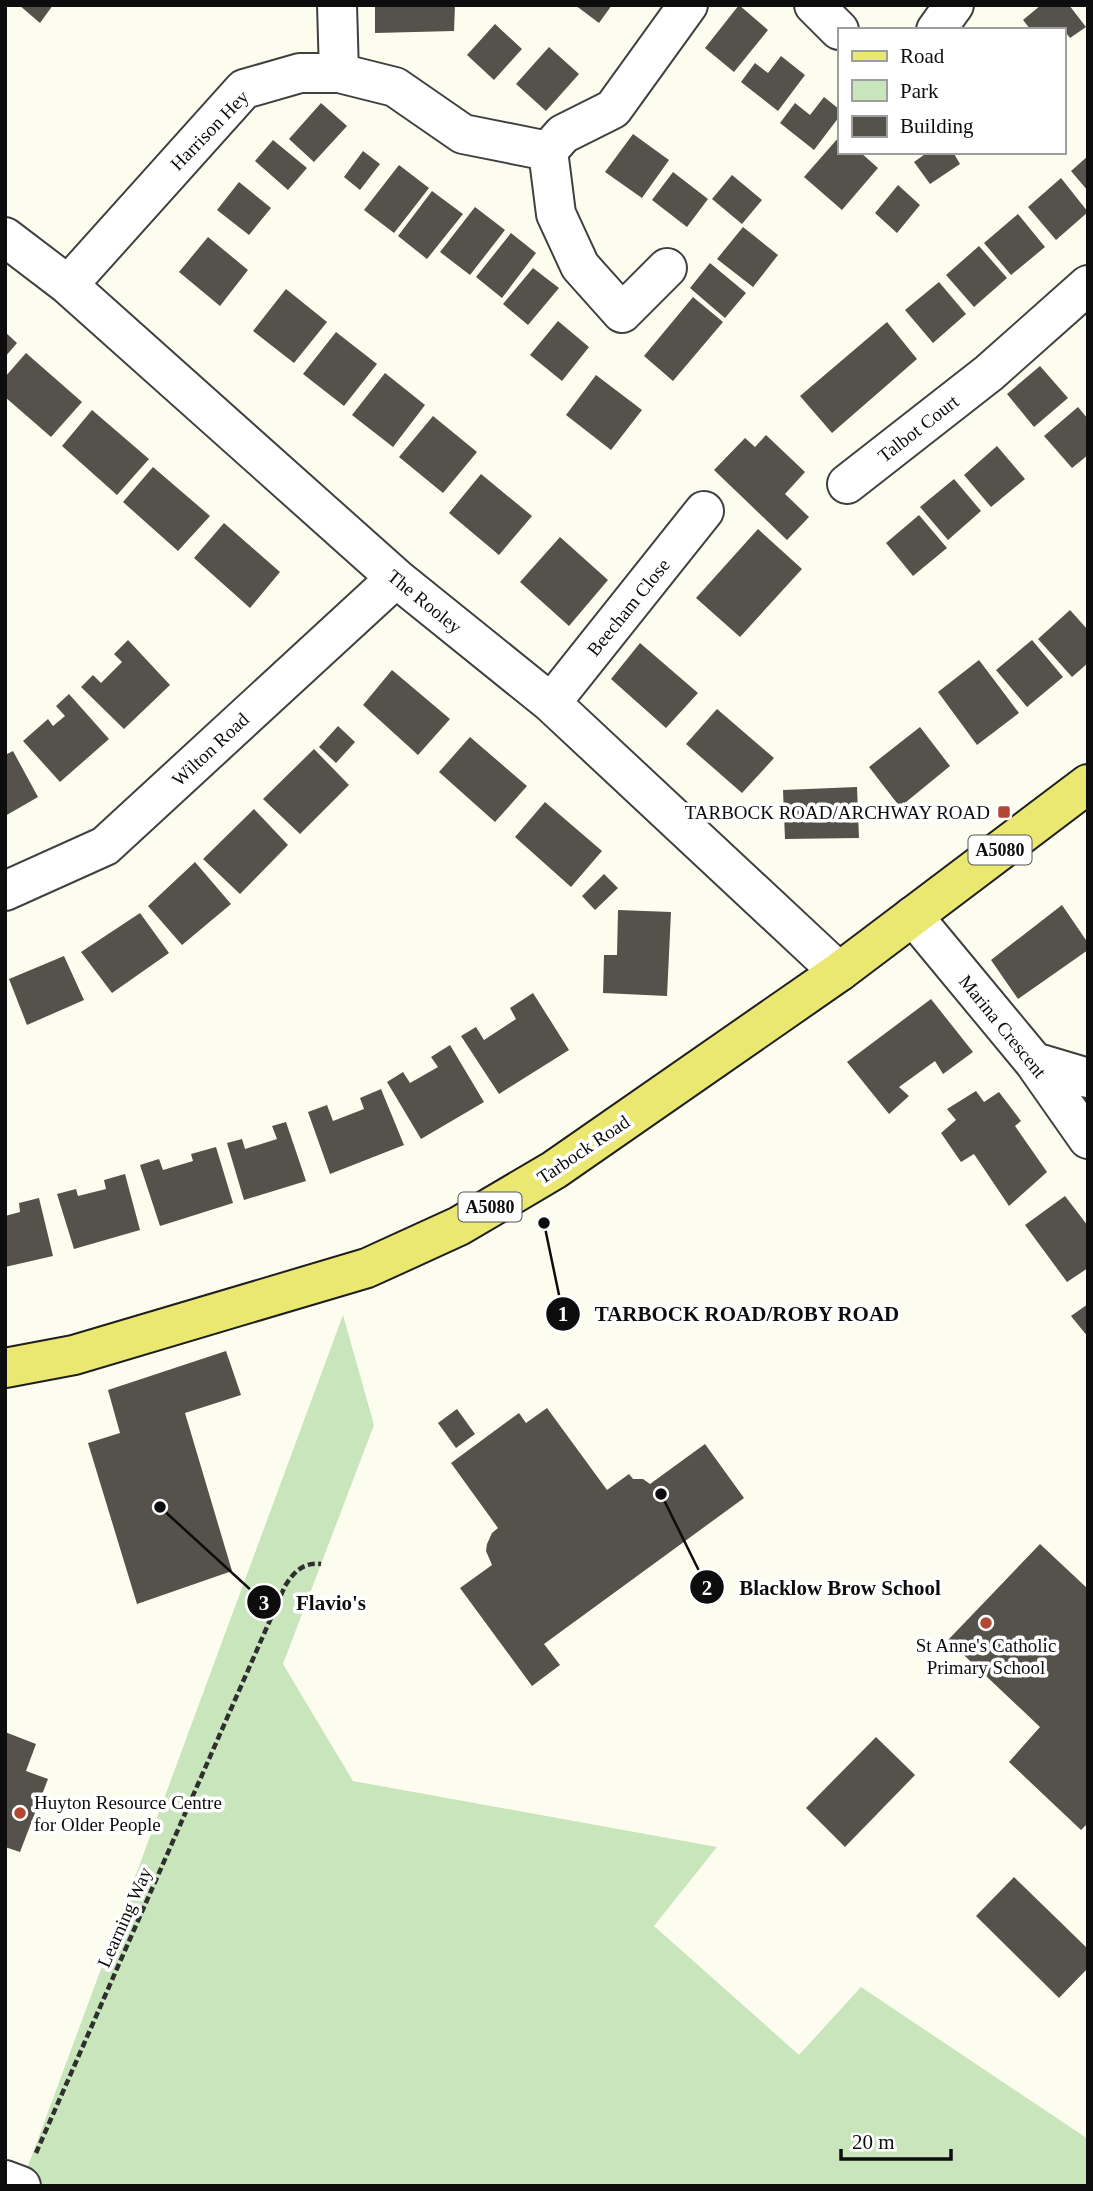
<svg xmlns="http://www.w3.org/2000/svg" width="1093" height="2191" font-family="'Times New Roman',serif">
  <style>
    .green { fill: #c8e5bc }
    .building { fill: #55514b }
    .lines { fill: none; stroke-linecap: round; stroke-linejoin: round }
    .minor-casing { stroke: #404040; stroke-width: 42 }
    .major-casing { stroke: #1e1e1e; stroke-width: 42 }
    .path { stroke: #2f2f2f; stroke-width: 4.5; stroke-dasharray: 7 3.5; stroke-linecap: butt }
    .minor { stroke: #fff; stroke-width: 38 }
    .major { stroke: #ebe871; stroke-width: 38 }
    .poi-dot { fill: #b04833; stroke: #fff; stroke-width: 2.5 }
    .labels { text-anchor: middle; stroke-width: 7; stroke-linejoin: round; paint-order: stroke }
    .shield { fill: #fff; stroke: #565656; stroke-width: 2 }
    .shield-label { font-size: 18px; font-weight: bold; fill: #0d0d0d }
    .street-label { font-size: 19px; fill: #0d0d0d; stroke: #fff }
    .poi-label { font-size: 19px; fill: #0d0d0d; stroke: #fff; text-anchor: end }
    .leader { fill: none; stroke: #0d0d0d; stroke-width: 2.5 }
    .callout-dot { fill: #0d0d0d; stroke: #fff; stroke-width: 2.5 }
    .mark-label { font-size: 21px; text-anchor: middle; font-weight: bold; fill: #fff }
    .callout-label { font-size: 21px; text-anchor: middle; font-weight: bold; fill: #0d0d0d; stroke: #fff; stroke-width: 7; stroke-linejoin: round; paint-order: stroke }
  </style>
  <rect width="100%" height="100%" fill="#fdfdef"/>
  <path class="green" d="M343,1315L374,1425L283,1664L353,1781L717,1847L654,1926L799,2055L861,1987L1088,2139V2186H5L21,2185Z"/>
  <path class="building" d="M19,5H53L40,23Z
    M375,5H455L454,31L375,33Z
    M575,5H612L599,23Z
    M739,5L768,30L734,72L705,48Z
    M1041,5H1069L1086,27L1070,38L1064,30H1031L1023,20Z
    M495,24L522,49L494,80L467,55Z
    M549,47L579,74L546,111L516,84Z
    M781,56L805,75L778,111L741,82L755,63L768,73Z
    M824,97L839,109V117L814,150L780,123L795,103L810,115Z
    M321,103L347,126L314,162L289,139Z
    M633,134L669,160L642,198L605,172Z
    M839,137V152H860L878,168L842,210L804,177Z
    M273,140L307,168L288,190L255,161Z
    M363,151L380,164L360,190L344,177Z
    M928,152H953L960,164L930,184L914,162Z
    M1088,156V191L1071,171Z
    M399,165L429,188L394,233L364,210Z
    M673,172L708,199L687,227L652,200Z
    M732,175L762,200L742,224L712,199Z
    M1061,178L1088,212L1056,240L1028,207Z
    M239,182L271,208L249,235L217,210Z
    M898,185L920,205L897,233L875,213Z
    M432,191L463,214L427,259L398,236Z
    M475,207L505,230L470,275L440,252Z
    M1018,214L1045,247L1011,275L984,243Z
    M743,227L778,255L753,287L717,259Z
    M511,233L536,253L502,298L476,277Z
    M208,237L248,270L220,306L179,272Z
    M979,246L1007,278L974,307L946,275Z
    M710,263L746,293L725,318L690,288Z
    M533,268L559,288L528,325L503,304Z
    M939,282L966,314L933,343L905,310Z
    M286,289L327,322L294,363L253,331Z
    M693,297L723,322L673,381L644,356Z
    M558,321L589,347L562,381L530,355Z
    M887,322L917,359L832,433L800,396Z
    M5,332L17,343L5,357Z
    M336,332L377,364L344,406L303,374Z
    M26,353L82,402L51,437L5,397V377Z
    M1040,366L1068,398L1034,427L1007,394Z
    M385,373L425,405L393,447L352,415Z
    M596,375L642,410L611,450L566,415Z
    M1078,407L1088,419V455L1072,468L1044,436Z
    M92,410L149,459L117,495L62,446Z
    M433,416L477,452L443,493L399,457Z
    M766,435L805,472L785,494L809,517L787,540L714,470L745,438L755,447Z
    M997,446L1025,479L991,507L964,475Z
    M153,467L210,516L178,551L123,502Z
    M481,474L532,516L499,555L449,513Z
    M954,479L981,511L948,540L920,507Z
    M919,515L947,548L913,576L886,543Z
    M224,523L280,572L250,608L194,558Z
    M758,529L802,569L740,637L696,598Z
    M560,537L608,580L569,626L520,582Z
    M1070,610L1088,630V663L1072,677L1038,639Z
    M128,640L170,685L124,729L81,687L93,675L101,683L122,662L114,654Z
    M1032,640L1063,677L1027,707L996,670Z
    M640,643L698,693L666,728L611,679Z
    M979,660L1019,713L977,745L938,692Z
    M392,670L450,719L418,755L363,705Z
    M69,694L109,739L60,782L23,741L48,719L53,726L65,716L56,706Z
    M717,709L774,758L742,793L686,744Z
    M338,726L355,742L336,763L319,747Z
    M920,727L950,766L900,807L869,767Z
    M470,737L527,786L495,822L439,772Z
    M314,749L349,785L300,834L263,799Z
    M13,751L38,797L5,816V755Z
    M857,787L859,838L785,839L783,790Z
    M545,802L602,851L571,887L515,837Z
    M254,809L288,845L240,894L203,859Z
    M195,862L231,904L182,945L148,906Z
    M604,874L618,888L595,910L582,896Z
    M1062,905L1088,943V950L1018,999L991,960Z
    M618,910L671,912L667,996L603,993L604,955H617Z
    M140,913L169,953L112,993L81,952Z
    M64,956L84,1000L27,1025L9,979Z
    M533,993L569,1050L499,1094L461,1036L476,1027L484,1040L516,1019L510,1008Z
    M931,999L973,1052L943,1074L935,1061L899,1087L909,1096L889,1114L847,1062Z
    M450,1045L484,1102L421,1139L387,1082L403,1072L410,1083L438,1067L431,1057Z
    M381,1089L404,1145L330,1174L308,1112L327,1105L333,1121L364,1109L360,1098Z
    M976,1091L984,1102L999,1092L1021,1121L1015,1126L1047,1172L1009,1206L974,1154L961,1162L941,1133L956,1120L947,1109Z
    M286,1122L306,1181L244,1200L227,1143L242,1139L245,1149L277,1139L272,1126Z
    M216,1147L233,1203L160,1226L140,1165L159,1159L163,1170L193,1161L191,1154Z
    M125,1174L140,1230L74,1249L57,1194L76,1189L78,1196L106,1189L104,1180Z
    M1065,1196L1088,1226V1268L1067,1282L1025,1225Z
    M39,1198L53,1256L5,1267V1216L20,1212L19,1203Z
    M1088,1304V1337L1071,1316Z
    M226,1351L241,1395L185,1413L232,1571L137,1604L88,1443L120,1433L108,1390Z
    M547,1408L607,1490L629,1474L633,1479H643L650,1484L705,1444L744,1498L544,1644L560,1665L532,1686L460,1588L492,1565L486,1551L487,1544L492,1533L498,1528L451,1463L519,1413L526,1423Z
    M457,1409L475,1434L456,1448L438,1423Z
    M1040,1544L1088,1589V1823L1081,1830L1009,1762L1040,1727L948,1640Z
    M5,1732L36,1744L26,1771L48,1779L20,1852L5,1847Z
    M876,1737L915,1775L845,1847L806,1808Z
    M1014,1877L1088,1949V1968L1059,1998L976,1916Z"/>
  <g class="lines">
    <g class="minor-casing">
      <path id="minor" d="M337,5L339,73
        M814,5L839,30
        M936,30L954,5
        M548,151L556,214L580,266L622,313L667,268
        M5,237L68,285L396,578L551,703L839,972
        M68,285L244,89L300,73H339L395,87L463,134L548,151L563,134L613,109L688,5
        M847,484L989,373L1088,285
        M551,703L704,511
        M5,891L105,846L396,578
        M913,916L1034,1062L1088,1139
        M1034,1062L1088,1078
        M5,2180L21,2186"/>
    </g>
    <g class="major-casing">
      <path id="major" d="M5,1368L74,1355L367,1268L459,1226L554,1170L839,972L1088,784"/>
    </g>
    <path class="path" d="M36,2153L285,1586C294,1572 303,1562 321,1564"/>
    <use href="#minor" class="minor"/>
    <use href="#major" class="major"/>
  </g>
  <g class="poi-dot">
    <rect x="997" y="805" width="14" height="14" rx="3.5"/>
    <circle cx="986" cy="1623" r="7"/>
    <circle cx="20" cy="1813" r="7"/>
  </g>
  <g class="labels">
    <g class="shield">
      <rect x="968.5" y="835.5" width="63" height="29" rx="5"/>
      <rect x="458.5" y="1192.5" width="63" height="29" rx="5"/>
    </g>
    <g class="shield-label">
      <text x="1000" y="856">A5080</text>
      <text x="490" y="1213">A5080</text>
    </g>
    <g class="street-label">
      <text transform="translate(209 130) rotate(-46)" y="7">Harrison Hey</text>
      <text transform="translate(918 428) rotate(-38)" y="7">Talbot Court</text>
      <text transform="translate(425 601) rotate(39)" y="7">The Rooley</text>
      <text transform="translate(628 607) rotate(-51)" y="7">Beecham Close</text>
      <text transform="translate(210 749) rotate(-43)" y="7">Wilton Road</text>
      <text transform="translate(1003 1026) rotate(51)" y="7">Marina Crescent</text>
      <text transform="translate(583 1149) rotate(-34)" y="7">Tarbock Road</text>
      <text transform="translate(124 1917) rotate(-66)" y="7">Learning Way</text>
    </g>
    <g class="poi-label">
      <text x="990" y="819">TARBOCK ROAD/ARCHWAY ROAD</text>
      <text x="986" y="1652" text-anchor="middle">St Anne's Catholic<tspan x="986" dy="22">Primary School</tspan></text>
      <text x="34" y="1809" text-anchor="start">Huyton Resource Centre<tspan x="34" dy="22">for Older People</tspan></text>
    </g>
  </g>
  <path class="leader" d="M544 1223L563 1314M661 1494L707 1587M160 1507L264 1602"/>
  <g class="callout-dot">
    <circle cx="544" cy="1223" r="7"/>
    <circle cx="661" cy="1494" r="7"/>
    <circle cx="160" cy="1507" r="7"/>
    <circle cx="563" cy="1314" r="18"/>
    <circle cx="707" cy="1587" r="18"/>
    <circle cx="264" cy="1602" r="18"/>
  </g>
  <g class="mark-label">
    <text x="563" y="1321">1</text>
    <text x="707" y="1595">2</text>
    <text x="264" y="1610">3</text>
  </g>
  <g class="callout-label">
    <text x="747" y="1321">TARBOCK ROAD/ROBY ROAD</text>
    <text x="840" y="1595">Blacklow Brow School</text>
    <text x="331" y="1610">Flavio's</text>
  </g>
  <rect width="1093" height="2191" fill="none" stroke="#0d0d0d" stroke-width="14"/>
  <rect x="838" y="28" width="228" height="126" fill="#ffffff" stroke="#9e9e9e" stroke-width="2"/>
  <rect x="852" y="51" width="35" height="10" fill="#ebe871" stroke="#9e9e9e" stroke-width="2"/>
  <text x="900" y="63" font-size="21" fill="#0d0d0d">Road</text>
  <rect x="852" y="80" width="35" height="21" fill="#c8e5bc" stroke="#9e9e9e" stroke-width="2"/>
  <text x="900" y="98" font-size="21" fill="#0d0d0d">Park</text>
  <rect x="852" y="116" width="35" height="21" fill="#55514b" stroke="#9e9e9e" stroke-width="2"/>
  <text x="900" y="133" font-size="21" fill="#0d0d0d">Building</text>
  <path d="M841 2149v10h110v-10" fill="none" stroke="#0d0d0d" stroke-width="3.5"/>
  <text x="852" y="2149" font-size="21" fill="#0d0d0d" stroke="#ffffff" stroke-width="5" paint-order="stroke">20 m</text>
</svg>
